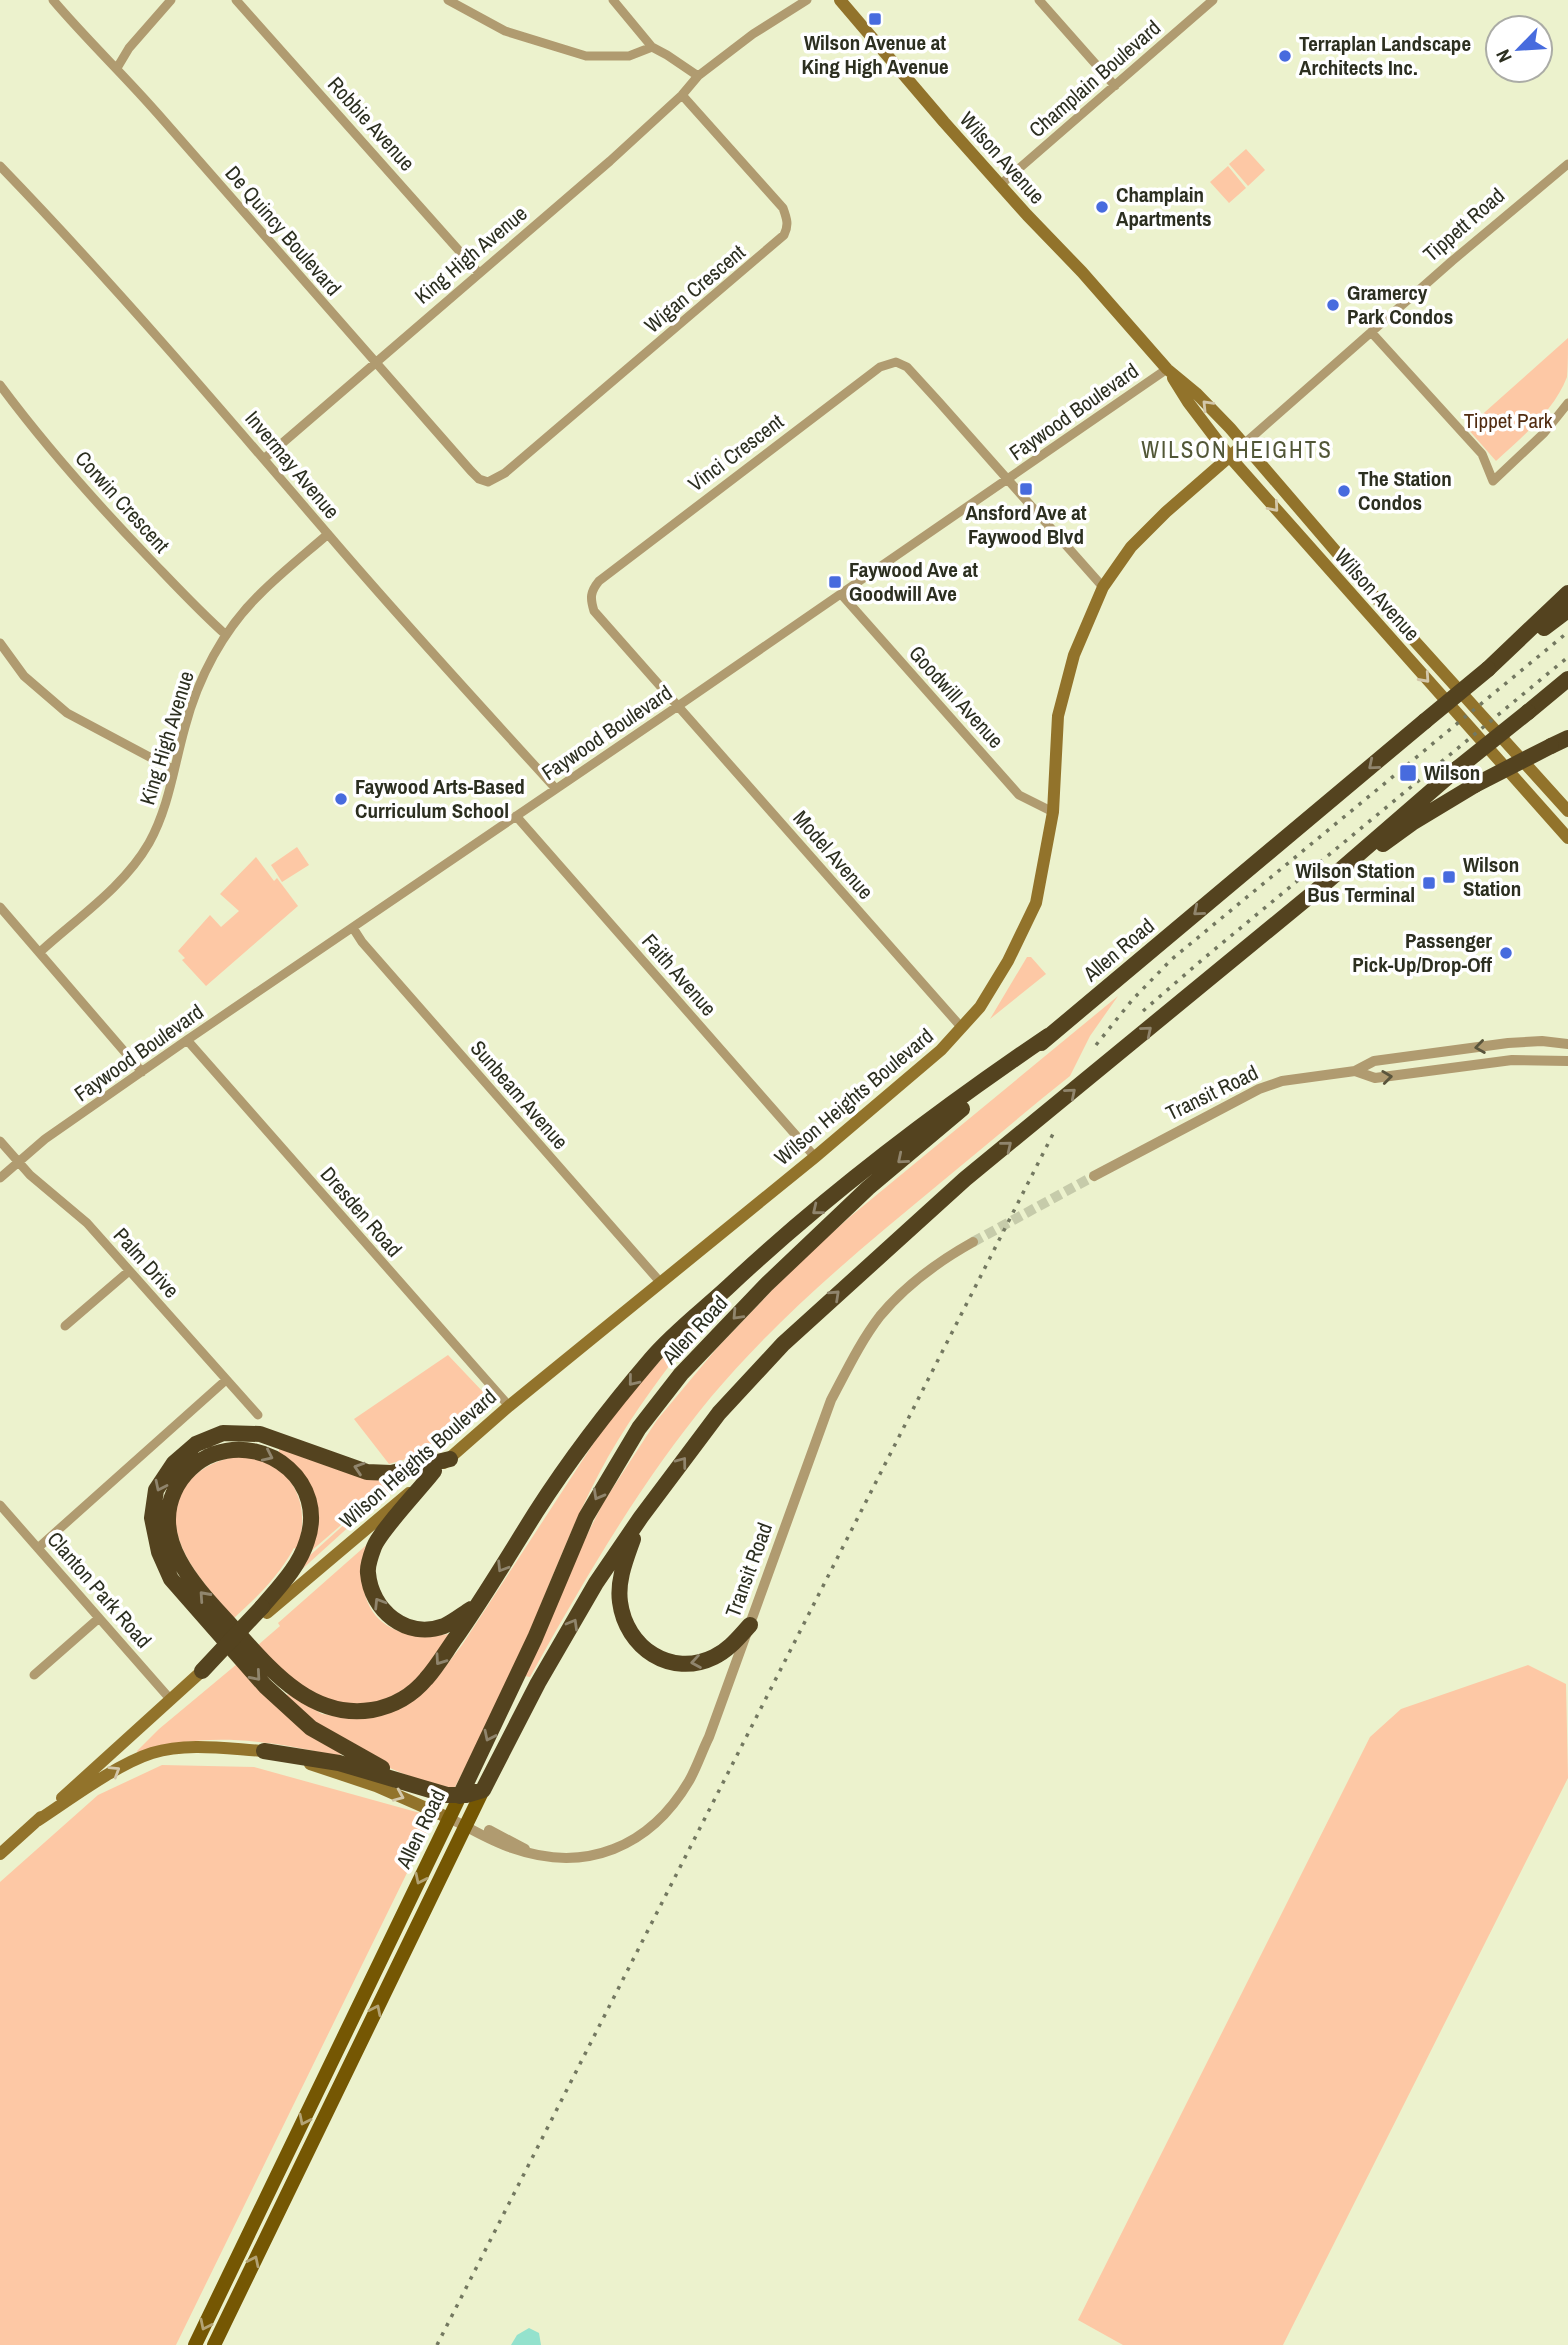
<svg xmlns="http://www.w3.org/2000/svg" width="1568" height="2345" font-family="'Archivo Narrow',sans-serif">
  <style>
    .green { fill: #fdc8a5 }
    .water { fill: #94e2cd }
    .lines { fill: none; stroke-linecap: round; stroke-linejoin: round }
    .tertiary-tunnel { stroke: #c6cbaa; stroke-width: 10; stroke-dasharray: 10 5; stroke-linecap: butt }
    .minor { stroke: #b09b70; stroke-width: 9 }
    .tertiary { stroke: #b09b70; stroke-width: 10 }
    .secondary { stroke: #92732b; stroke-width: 12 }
    .primary { stroke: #755703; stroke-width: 14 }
    .motorway { stroke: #54431f; stroke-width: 16 }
    .rail { stroke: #737860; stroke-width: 3.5; stroke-dasharray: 3.5 7; stroke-linecap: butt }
    .motorway-bridge { stroke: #54431f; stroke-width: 16 }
    .oneway { stroke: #d3c7aa }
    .oneway2 { stroke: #90856d }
    .oneway3 { stroke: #5a553c }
    .oneway4 { stroke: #b3a374 }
    .poi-dot { fill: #476bde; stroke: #fff; stroke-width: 2.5 }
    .labels { text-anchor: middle; stroke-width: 7; stroke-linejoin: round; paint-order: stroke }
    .poi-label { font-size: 21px; font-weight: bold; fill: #2c2f20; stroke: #fff; text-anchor: start }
    .street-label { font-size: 21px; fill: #2c2f20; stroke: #fff }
    .park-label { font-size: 21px; fill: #512c11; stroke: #fff }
    .neighbourhood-label { font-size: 23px; letter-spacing: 2px; fill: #525737; stroke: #fff }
  </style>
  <rect width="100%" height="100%" fill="#ecf2cd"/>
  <path class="green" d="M1246,149L1265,170L1248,186L1229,164Z
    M1228,166L1246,188L1229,203L1210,182Z
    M1568,338C1568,350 1568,366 1567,377C1554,411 1522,437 1496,461L1467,428Z
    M297,847L309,865L282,882L271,865Z
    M256,857L274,881L277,878L298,906L206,986L182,960L185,958L178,951L210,915L221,927L239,911L220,894Z
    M1027,957H1031L1046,974L990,1019Z
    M1118,996L1090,1036L1070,1076C1026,1111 983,1148 939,1184C859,1250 778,1317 711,1397C640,1483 584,1580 530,1677L525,1676L579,1551L603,1503L657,1420L717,1348L798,1263L851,1216Z
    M692,1327L697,1330C665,1370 634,1412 608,1457C574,1517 551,1583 523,1647C502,1695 479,1741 455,1787C431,1790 361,1756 340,1741C320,1727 302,1711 284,1697L288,1694L322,1714L353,1719L382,1715L424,1691L436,1679L462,1645L599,1435L643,1379Z
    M448,1355L484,1393V1400L416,1456L389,1464L354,1419Z
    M279,1446L392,1481L310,1552L316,1530L279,1454Z
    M239,1456C248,1458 258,1458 266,1462C301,1478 309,1516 297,1549L294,1548C278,1577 258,1596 234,1618C204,1584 152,1531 187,1484C201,1467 217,1460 239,1456Z
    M407,1474L299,1572L307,1558L398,1476Z
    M371,1541C369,1555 361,1576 364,1590C372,1633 417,1642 453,1633C444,1644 437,1657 427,1668C388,1714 334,1716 289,1676C278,1667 268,1656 258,1645L280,1626L278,1623Z
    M237,1664L341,1752L340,1757C275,1741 203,1730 138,1753L137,1751L159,1729Z
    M1528,1665L1566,1684L1568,1778L1283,2345H1123L1078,2320L1370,1737L1401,1709Z
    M162,1765L254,1767L420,1813L428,1830L176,2345H0V1882L98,1795Z"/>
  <path class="water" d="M529,2328L539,2333L541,2345H511L517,2335Z"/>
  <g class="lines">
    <path class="tertiary-tunnel" d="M973,1242L1094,1176"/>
    <path class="minor" d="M53,0C87,40 124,75 158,114L471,471L479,479L488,482L505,473L784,235C789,225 787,219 783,208L682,95
      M236,0L478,272
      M448,0L505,31L586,56H629L652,47L667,55L698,76
      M613,0L652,47
      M1039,0L1115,86
      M117,68L129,48L171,0
      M0,166C114,284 220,408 327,533C401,620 479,704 556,789
      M1000,185L1213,0
      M1371,332L1482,454L1493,481L1544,433L1568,403
      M0,385C46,447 97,504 150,559C175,585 199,611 226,635
      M1244,444L1452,261L1568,164
      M265,458L610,161L682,95L698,76L753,34L807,0
      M841,594L1019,795L1053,812
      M0,643L24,676L67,713L174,770
      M516,816L815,1157
      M0,907L142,1072
      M353,928L362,942L661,1283
      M40,952C77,918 123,888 149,843C169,807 174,766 185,727C198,678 223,630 260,594C281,573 305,554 328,534
      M962,1028L594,611C590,598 590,592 599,581L880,367L896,362L907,367L939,402L1103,587
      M187,1040L509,1406
      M0,1141L30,1175L87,1223L258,1415
      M0,1178L45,1139L187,1040L678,706L1167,369
      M65,1326L129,1271
      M0,1505L171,1700
      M39,1547L226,1380
      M34,1675L99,1618"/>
    <path class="tertiary" d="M1355,1071L1375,1078L1512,1060L1568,1061
      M1094,1176L1259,1089L1282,1081L1355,1071L1374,1061L1508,1043L1542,1041L1568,1044
      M449,1818C470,1828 490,1841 512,1848C586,1874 650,1847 689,1781C697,1767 702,1751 709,1737L831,1400C846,1372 860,1342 880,1316C905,1286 939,1261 973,1242
      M489,1830L525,1849"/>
    <path class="secondary" d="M840,0L944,122L1027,215L1082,272L1167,369L1196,393L1230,428L1375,597L1568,811
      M1173,378L1188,402L1229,456L1568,838
      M444,1463L509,1406L815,1157L941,1050L980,1007L1008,961L1036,903L1053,812L1058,716L1074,655L1103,587L1131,547L1166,512L1244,444
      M267,1613L409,1493
      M310,1764L376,1786L449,1818
      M62,1798L202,1671
      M37,1821C69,1800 117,1764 152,1753C188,1742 228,1749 264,1751L272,1753
      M0,1854L41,1817"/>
    <path class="primary" d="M195,2345L460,1796
      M214,2345L483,1790"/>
    <path class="motorway" d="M1544,628L1568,610
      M1488,669L1568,593
      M1528,712L1568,679
      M1551,746L1568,738
      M1383,844L1412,823L1475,785
      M1041,1043L1425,721
      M434,1471C421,1488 380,1531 374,1547C371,1555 367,1566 368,1573C371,1610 406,1640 444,1626C453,1622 463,1614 471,1609
      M633,1539C626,1559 617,1580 620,1602C626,1648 671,1678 714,1657C729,1650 739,1637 750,1625
      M262,1607C279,1587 299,1567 307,1541C327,1483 269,1435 214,1454C197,1460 181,1475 174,1492C150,1545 202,1593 234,1629C270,1669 311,1720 372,1710C394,1706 411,1697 426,1679C436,1668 445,1653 454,1640C483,1599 509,1555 536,1512C570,1459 610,1407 651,1359C673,1333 702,1311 727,1288C826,1195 936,1112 1048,1036
      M264,1751L339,1763L447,1795H466L483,1790L538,1683L596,1583L641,1517L719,1413L783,1344L965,1179L1323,885L1458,768
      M382,1768L311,1728L265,1686L171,1579L159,1552L152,1518L156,1490L174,1463L196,1444L223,1433L260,1434L367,1472L391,1473L450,1459
      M460,1796L535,1638L586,1517L639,1428L681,1374L766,1285L868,1188L962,1109"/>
    <path class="rail" d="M1143,1011L1203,959L1568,657
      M1096,1045L1133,999L1172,959L1568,632
      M437,2345L1055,1130"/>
    <path class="motorway-bridge" d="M1425,721L1488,669
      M1458,768L1528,712
      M1475,785L1551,746
      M202,1671L262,1607"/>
  </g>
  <defs><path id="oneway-chevron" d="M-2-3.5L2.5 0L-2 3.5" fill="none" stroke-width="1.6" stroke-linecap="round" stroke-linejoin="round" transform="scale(1.75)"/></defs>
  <g class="oneway">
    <use href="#oneway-chevron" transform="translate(1207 405) rotate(-134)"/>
    <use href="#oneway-chevron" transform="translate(1274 507) rotate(49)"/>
    <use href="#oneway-chevron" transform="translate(1425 678) rotate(48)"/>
    <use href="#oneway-chevron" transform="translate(115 1771) rotate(-32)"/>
    <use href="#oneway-chevron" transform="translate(399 1796) rotate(23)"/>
  </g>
  <g class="oneway2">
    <use href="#oneway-chevron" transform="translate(1373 765) rotate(140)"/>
    <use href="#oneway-chevron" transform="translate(1198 911) rotate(140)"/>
    <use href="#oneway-chevron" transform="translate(1147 1031) rotate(-40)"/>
    <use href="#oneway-chevron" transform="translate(1071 1093) rotate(-40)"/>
    <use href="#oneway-chevron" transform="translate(1007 1146) rotate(-39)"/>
    <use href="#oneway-chevron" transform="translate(902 1159) rotate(140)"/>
    <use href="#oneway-chevron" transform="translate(817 1210) rotate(141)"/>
    <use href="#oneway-chevron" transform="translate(835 1295) rotate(-43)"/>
    <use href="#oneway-chevron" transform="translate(737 1315) rotate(133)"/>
    <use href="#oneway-chevron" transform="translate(633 1381) rotate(129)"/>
    <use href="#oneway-chevron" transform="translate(268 1456) rotate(25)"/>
    <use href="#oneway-chevron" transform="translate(682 1462) rotate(-53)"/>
    <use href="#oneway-chevron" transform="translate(359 1468) rotate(-162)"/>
    <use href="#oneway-chevron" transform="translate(160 1486) rotate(116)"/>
    <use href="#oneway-chevron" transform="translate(598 1495) rotate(119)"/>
    <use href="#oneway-chevron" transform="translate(502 1567) rotate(122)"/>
    <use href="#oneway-chevron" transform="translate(204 1596) rotate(-132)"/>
    <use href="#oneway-chevron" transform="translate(379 1603) rotate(-122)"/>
    <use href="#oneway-chevron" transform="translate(573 1624) rotate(-60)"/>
    <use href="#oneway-chevron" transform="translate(440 1660) rotate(125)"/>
    <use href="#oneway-chevron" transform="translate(696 1662) rotate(171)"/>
    <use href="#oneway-chevron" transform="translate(256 1676) rotate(49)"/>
    <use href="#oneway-chevron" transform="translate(489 1736) rotate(116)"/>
  </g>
  <g class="oneway3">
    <use href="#oneway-chevron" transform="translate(1480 1047) rotate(172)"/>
    <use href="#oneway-chevron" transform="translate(1387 1077) rotate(-7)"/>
  </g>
  <g class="oneway4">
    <use href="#oneway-chevron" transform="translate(420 1879) rotate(116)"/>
    <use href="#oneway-chevron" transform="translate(376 2010) rotate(-64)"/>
    <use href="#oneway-chevron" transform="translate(304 2120) rotate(116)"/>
    <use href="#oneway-chevron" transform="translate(254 2261) rotate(-64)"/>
    <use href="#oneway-chevron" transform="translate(205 2325) rotate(116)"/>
  </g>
  <g class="poi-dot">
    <rect x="868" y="12" width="14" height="14" rx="3.5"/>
    <circle cx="1285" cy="56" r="7"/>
    <circle cx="1102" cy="207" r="7"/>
    <circle cx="1333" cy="305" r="7"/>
    <rect x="1019" y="482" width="14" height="14" rx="3.5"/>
    <circle cx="1344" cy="491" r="7"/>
    <rect x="828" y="575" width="14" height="14" rx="3.5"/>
    <rect x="1399" y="764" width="18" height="18" rx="3.5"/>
    <circle cx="341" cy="799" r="7"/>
    <rect x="1442" y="870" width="14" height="14" rx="3.5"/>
    <rect x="1422" y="876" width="14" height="14" rx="3.5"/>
    <circle cx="1506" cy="953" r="7"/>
  </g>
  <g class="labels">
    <g class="poi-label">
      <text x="875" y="50" text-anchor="middle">Wilson Avenue at<tspan x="875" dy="24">King High Avenue</tspan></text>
      <text x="1299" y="51">Terraplan Landscape<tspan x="1299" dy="24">Architects Inc.</tspan></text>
      <text x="1116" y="202">Champlain<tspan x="1116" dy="24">Apartments</tspan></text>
      <text x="1347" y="300">Gramercy<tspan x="1347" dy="24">Park Condos</tspan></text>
      <text x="1358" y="486">The Station<tspan x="1358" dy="24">Condos</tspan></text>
      <text x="1026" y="520" text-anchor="middle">Ansford Ave at<tspan x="1026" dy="24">Faywood Blvd</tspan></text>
      <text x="849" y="577">Faywood Ave at<tspan x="849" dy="24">Goodwill Ave</tspan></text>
      <text x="1424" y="780">Wilson</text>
      <text x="355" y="794">Faywood Arts-Based<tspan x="355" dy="24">Curriculum School</tspan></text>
      <text x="1463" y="872">Wilson<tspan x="1463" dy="24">Station</tspan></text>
      <text x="1415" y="878" text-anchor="end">Wilson Station<tspan x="1415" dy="24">Bus Terminal</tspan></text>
      <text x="1492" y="948" text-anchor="end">Passenger<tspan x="1492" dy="24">Pick-Up/Drop-Off</tspan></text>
    </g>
    <g class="street-label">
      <text transform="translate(1095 79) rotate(-41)" y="7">Champlain Boulevard</text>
      <text transform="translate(371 124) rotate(48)" y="7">Robbie Avenue</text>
      <text transform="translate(1002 158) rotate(48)" y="7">Wilson Avenue</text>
      <text transform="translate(1464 225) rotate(-41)" y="7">Tippett Road</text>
      <text transform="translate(283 231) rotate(49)" y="7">De Quincy Boulevard</text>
      <text transform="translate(471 255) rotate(-40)" y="7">King High Avenue</text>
      <text transform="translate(695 289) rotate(-40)" y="7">Wigan Crescent</text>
      <text transform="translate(1074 412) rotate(-35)" y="7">Faywood Boulevard</text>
      <text transform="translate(736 453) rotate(-37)" y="7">Vinci Crescent</text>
      <text transform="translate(292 465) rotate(50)" y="7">Invermay Avenue</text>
      <text transform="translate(122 502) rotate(48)" y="7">Corwin Crescent</text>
      <text transform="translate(1377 595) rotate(48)" y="7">Wilson Avenue</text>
      <text transform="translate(956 697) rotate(48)" y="7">Goodwill Avenue</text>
      <text transform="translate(607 733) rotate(-34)" y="7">Faywood Boulevard</text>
      <text transform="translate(167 738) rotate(-73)" y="7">King High Avenue</text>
      <text transform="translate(833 855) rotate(49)" y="7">Model Avenue</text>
      <text transform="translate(1119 950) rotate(-40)" y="7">Allen Road</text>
      <text transform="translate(679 975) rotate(49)" y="7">Faith Avenue</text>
      <text transform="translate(139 1053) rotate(-35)" y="7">Faywood Boulevard</text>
      <text transform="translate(1212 1093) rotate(-26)" y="7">Transit Road</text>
      <text transform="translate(519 1095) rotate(49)" y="7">Sunbeam Avenue</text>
      <text transform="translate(854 1097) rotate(-40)" y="7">Wilson Heights Boulevard</text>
      <text transform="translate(361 1212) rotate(49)" y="7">Dresden Road</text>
      <text transform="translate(146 1263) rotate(48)" y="7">Palm Drive</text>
      <text transform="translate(695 1330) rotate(-47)" y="7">Allen Road</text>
      <text transform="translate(418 1459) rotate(-41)" y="7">Wilson Heights Boulevard</text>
      <text transform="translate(749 1570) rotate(-70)" y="7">Transit Road</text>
      <text transform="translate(99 1590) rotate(49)" y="7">Clanton Park Road</text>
      <text transform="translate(421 1829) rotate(-64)" y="7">Allen Road</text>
    </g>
    <g class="park-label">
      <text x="1508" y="428">Tippet Park</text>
    </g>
    <g class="neighbourhood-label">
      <text x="1237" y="458">WILSON HEIGHTS</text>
    </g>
  </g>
  <g transform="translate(1519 49) rotate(245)"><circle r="33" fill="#ffffff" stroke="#abaca6" stroke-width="2"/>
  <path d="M0-5L12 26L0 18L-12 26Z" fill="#476bde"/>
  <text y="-10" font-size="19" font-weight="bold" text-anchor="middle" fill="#2c2f20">N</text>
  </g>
</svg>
